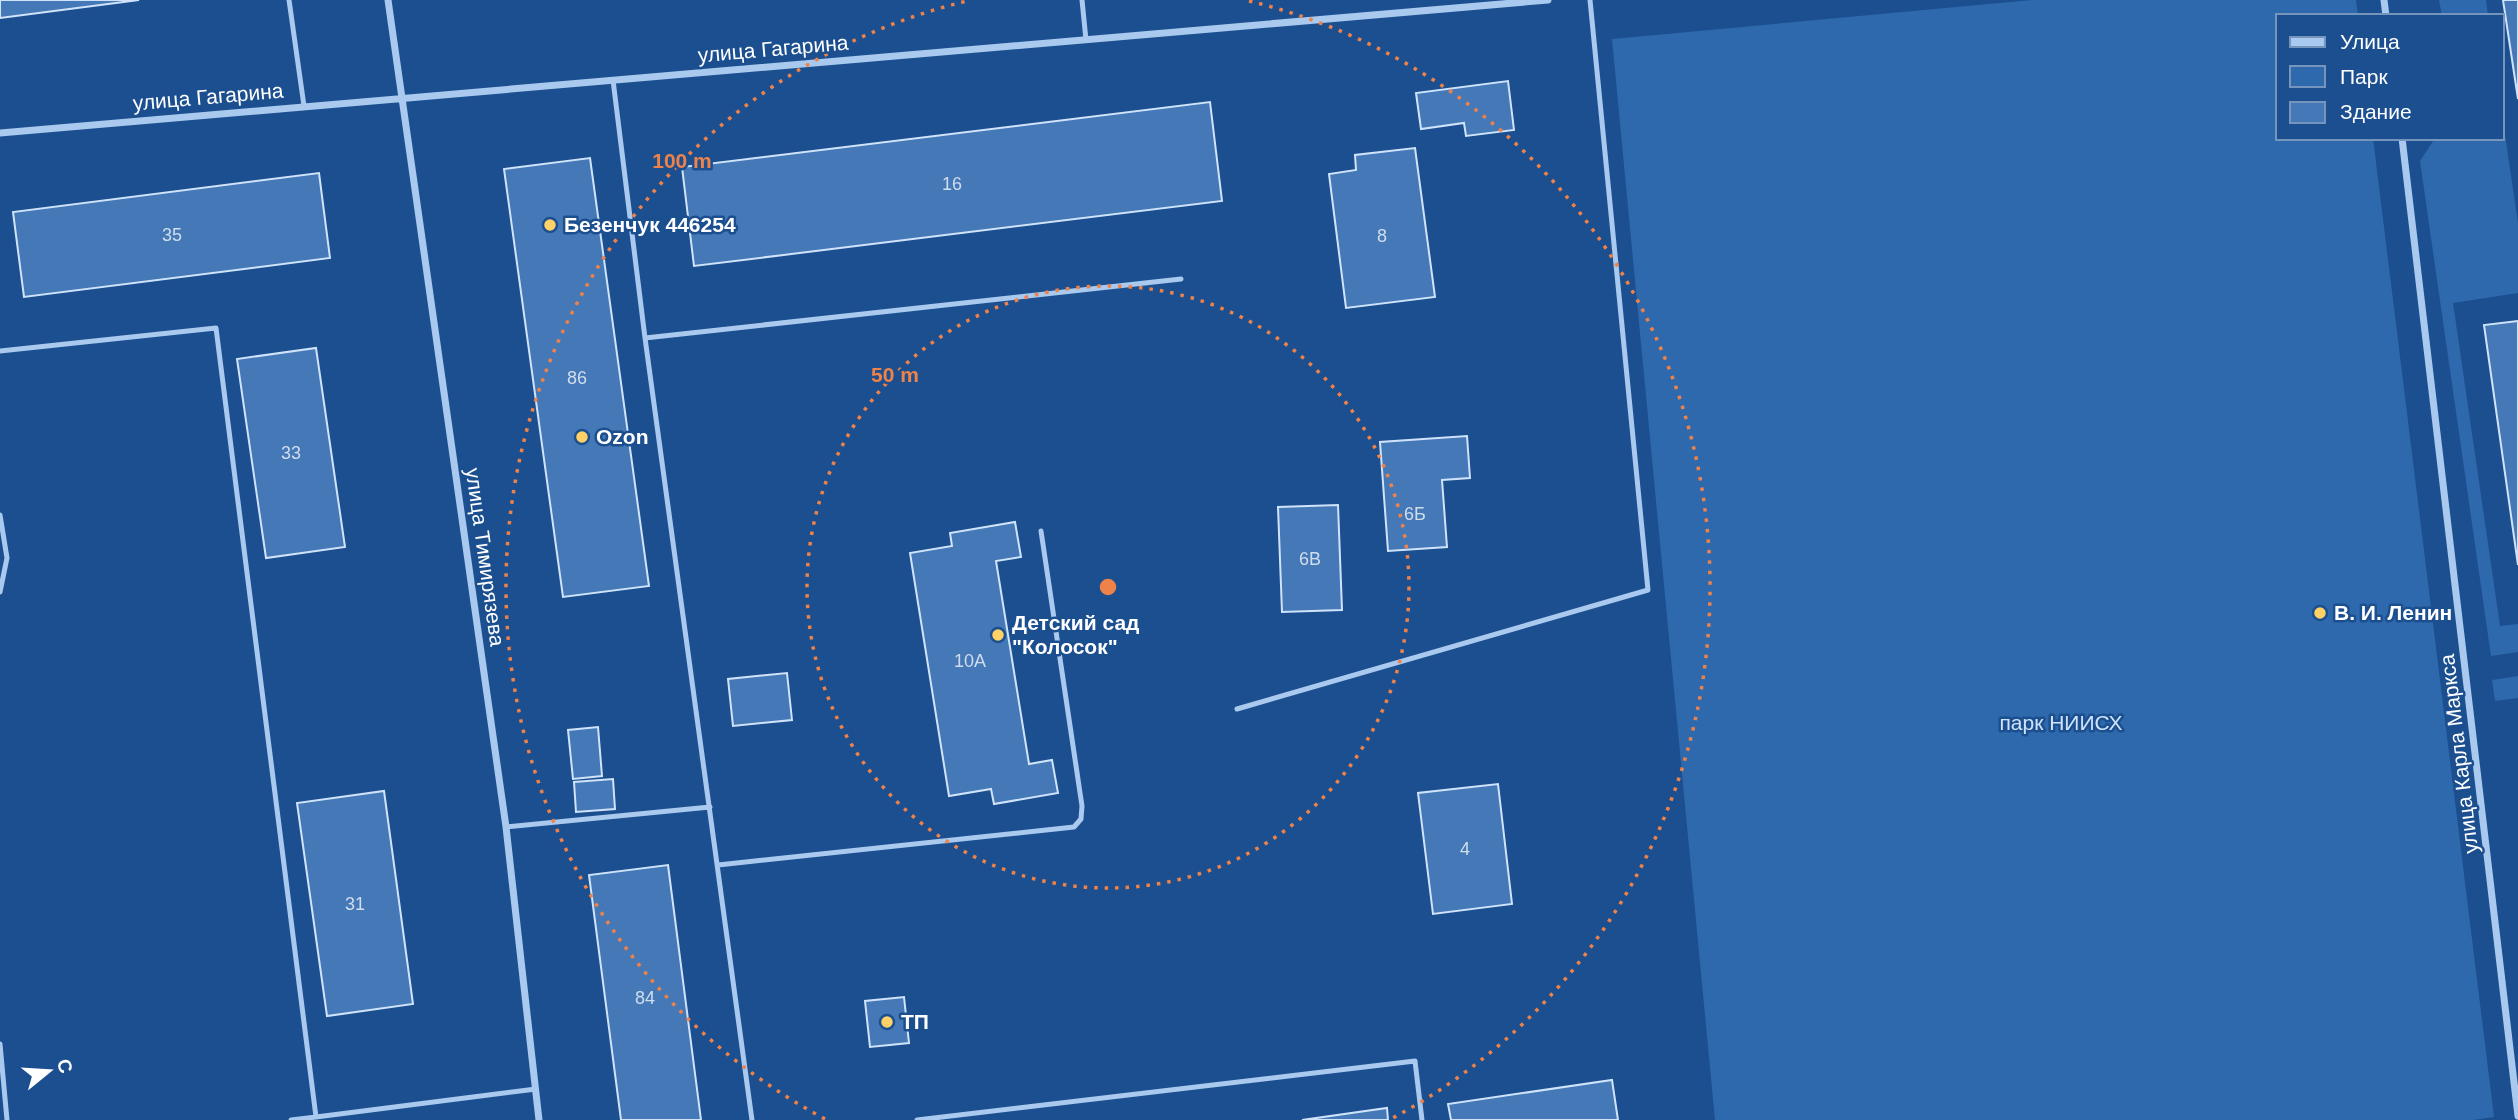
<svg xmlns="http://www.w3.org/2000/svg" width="2518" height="1120" font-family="Helvetica,sans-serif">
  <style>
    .green { fill: #2e69ad }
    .building { fill: #4478b7; stroke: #cfe3fa; stroke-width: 2 }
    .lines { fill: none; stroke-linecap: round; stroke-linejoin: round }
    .service { stroke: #a9c9ee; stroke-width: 5 }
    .minor { stroke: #a9c9ee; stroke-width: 7 }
    .ring { fill: none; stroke: #ee8249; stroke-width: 3.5; stroke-dasharray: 3.5 7 }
    .poi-dot { fill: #ffd166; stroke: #1b4f8f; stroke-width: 2.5 }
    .labels { text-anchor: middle; stroke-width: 5; stroke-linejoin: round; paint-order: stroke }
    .number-label { font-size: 18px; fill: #d0dded }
    .street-label { font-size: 21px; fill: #fff; stroke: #1b4f8f }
    .poi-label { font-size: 21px; font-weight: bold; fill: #fff; stroke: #1b4f8f; text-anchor: start }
    .park-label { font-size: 21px; fill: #cfe3fa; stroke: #1b4f8f }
    .centre { fill: #ee8249; stroke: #1b4f8f; stroke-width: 3.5 }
    .ring-label { font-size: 21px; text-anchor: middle; font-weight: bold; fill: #ee8249; stroke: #1b4f8f; stroke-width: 5; stroke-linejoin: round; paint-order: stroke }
  </style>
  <rect width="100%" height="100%" fill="#1b4f8f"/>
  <path class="green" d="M2032,0H2356L2358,16H2278V138H2373L2494,1117L2473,1120H1715L1612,39Z
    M2439,0H2486L2488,16H2442Z
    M2502,115L2518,223V293L2453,303L2500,626L2518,624V652L2491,656L2420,161L2435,138H2502Z
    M2518,676V698L2495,701L2492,680Z"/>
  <path class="building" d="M0,0H139L0,18Z
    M2503,0H2518V99Z
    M1508,81L1514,130L1466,136L1464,123L1421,129L1416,93Z
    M1210,102L1222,201L694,266L682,167Z
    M1415,148L1435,297L1346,308L1329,174L1356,170L1355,155Z
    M590,158L649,586L563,597L504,169Z
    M319,173L330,258L24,297L13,212Z
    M2518,321V565L2484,325Z
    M316,348L345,547L266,558L237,359Z
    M1467,436L1470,478L1442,480L1447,547L1388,551L1380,442Z
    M1338,505L1342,610L1282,612L1278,507Z
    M1015,522L1021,557L996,561L1029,764L1052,760L1058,793L994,804L991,789L949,796L910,553L952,546L950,533Z
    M787,673L792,720L733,726L728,679Z
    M598,727L602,776L573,779L568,730Z
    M613,779L615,809L576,812L574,782Z
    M1498,784L1512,904L1433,914L1418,793Z
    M384,791L413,1004L327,1016L297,803Z
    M668,865L701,1120H621L589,875Z
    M904,997L909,1043L870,1047L865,1001Z
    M1612,1080L1618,1120H1451L1448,1104Z
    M1387,1108L1388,1120H1302Z"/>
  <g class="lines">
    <path class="service" d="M289,0L304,106
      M1082,0L1086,40
      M613,80L645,338
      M0,351L216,328L316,1117L291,1120
      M0,515L7,558L0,592
      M1237,709L1648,590L1590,0
      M506,827L710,807
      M718,865L1074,827L1081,819L1082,806L1041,531
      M0,1044L7,1120
      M316,1117L536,1089
      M752,1120L645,338L1181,279
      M917,1120L1415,1061L1422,1120"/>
    <path class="minor" d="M388,0L506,827L539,1120
      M2384,0L2386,16
      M0,133L1548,0
      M2402,138L2518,1116"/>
  </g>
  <g class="ring">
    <circle cx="1108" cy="587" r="301"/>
    <path d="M825 1119A603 603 0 0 1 967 1M1249 1A603 603 0 0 1 1391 1119"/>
  </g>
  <g class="poi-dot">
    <circle cx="550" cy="225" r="7"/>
    <circle cx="582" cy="437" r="7"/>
    <circle cx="2320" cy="613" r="7"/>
    <circle cx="998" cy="635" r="7"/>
    <circle cx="887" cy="1022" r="7"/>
  </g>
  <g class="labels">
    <g class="number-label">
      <text x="952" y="190">16</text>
      <text x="172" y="241">35</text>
      <text x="1382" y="242">8</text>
      <text x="577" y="384">86</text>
      <text x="291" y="459">33</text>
      <text x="1415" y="520">6Б</text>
      <text x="1310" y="565">6В</text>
      <text x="970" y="667">10А</text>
      <text x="1465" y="855">4</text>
      <text x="355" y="910">31</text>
      <text x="645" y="1004">84</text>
    </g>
    <g class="street-label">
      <text transform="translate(773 49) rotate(-5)" y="7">улица Гагарина</text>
      <text transform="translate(208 97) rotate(-5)" y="7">улица Гагарина</text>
      <text transform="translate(485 557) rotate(82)" y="7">улица Тимирязева</text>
      <text transform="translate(2459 754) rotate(-97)" y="7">улица Карла Маркса</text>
    </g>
    <g class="poi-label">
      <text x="564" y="232">Безенчук 446254</text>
      <text x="596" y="444">Ozon</text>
      <text x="2334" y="620">В. И. Ленин</text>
      <text x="1012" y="630">Детский сад<tspan x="1012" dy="24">"Колосок"</tspan></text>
      <text x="901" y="1029">ТП</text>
    </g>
    <g class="park-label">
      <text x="2061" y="730">парк НИИСХ</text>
    </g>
  </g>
  <circle cx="1108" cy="587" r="10" class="centre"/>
  <g class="ring-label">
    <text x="682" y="168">100 m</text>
    <text x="895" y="382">50 m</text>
  </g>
  <rect x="2276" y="14" width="228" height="126" fill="#1b4f8f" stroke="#7695bc" stroke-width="2"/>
  <rect x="2290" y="37" width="35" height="10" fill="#a9c9ee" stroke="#7695bc" stroke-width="2"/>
  <text x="2340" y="49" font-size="21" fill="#ffffff">Улица</text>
  <rect x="2290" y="66" width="35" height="21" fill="#2e69ad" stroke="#7695bc" stroke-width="2"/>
  <text x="2340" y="84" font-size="21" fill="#ffffff">Парк</text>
  <rect x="2290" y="102" width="35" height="21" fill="#4478b7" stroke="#7695bc" stroke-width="2"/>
  <text x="2340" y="119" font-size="21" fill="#ffffff">Здание</text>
  <g transform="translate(49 1071) rotate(72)" stroke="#1b4f8f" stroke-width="5" paint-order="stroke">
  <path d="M0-5L12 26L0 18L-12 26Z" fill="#ffffff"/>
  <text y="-10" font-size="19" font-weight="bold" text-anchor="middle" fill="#ffffff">С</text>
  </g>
</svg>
